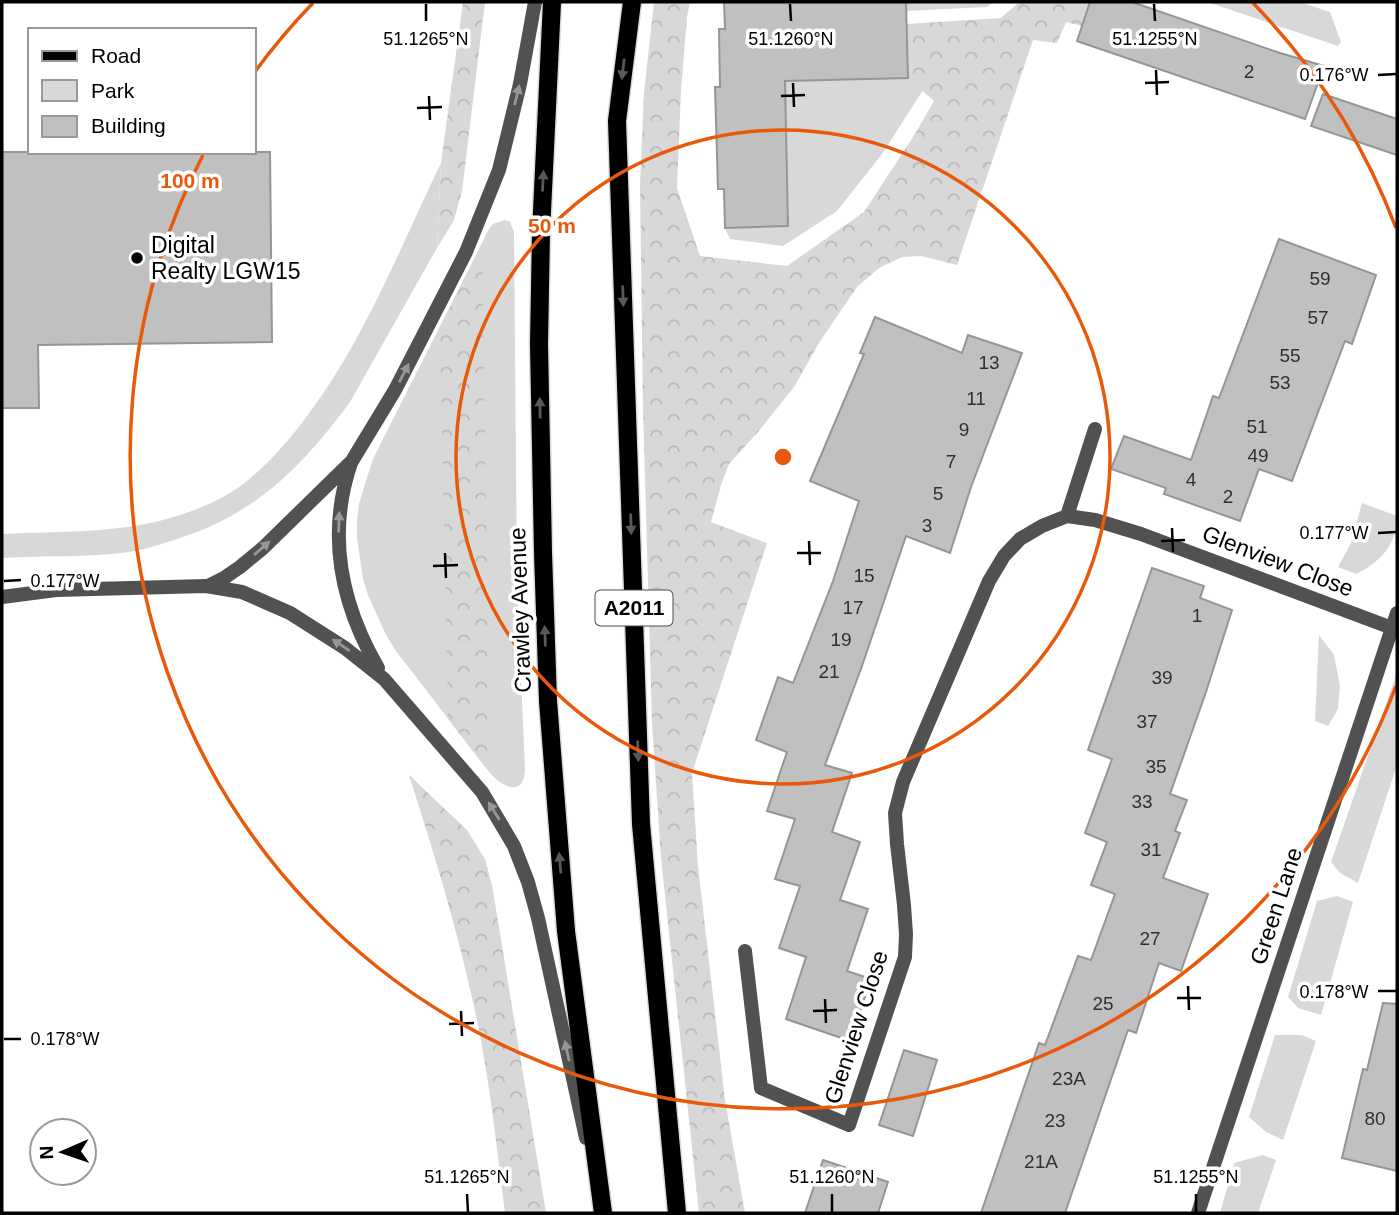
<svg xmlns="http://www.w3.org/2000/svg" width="1399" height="1215" font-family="Helvetica,sans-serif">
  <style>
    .green { fill: #d8d8d8 }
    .forest { fill: url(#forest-crowns) }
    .building { fill: #c0c0c0; stroke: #959595; stroke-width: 2 }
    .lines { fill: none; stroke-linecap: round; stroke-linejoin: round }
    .primary-casing { stroke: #dbdbdb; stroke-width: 21 }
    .street { stroke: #515151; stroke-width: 14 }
    .primary { stroke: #000; stroke-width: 18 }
    .oneway { fill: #595959 }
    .oneway2 { fill: #979797 }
    .ticks { fill: none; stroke: #000; stroke-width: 2.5 }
    .ring { fill: none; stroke: #e8590c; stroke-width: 3.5 }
    .poi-dot { fill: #000; stroke: #fff; stroke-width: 2.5 }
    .labels { text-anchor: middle; stroke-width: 7; stroke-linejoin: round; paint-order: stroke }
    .number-label { font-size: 19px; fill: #303030 }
    .shield { fill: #fff; stroke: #4c4c4c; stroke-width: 2 }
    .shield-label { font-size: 21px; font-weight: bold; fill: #000 }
    .poi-label { font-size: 23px; fill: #000; stroke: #fff; text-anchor: start }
    .street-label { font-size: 23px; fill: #000; stroke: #fff }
    .ticks-label { font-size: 18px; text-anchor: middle; fill: #000; stroke: #fff; stroke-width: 7; stroke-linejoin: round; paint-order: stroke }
    .centre { fill: #e8590c; stroke: #fff; stroke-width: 3.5 }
    .ring-label { font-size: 21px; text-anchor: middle; font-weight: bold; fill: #e8590c; stroke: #fff; stroke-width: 7; stroke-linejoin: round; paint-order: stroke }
  </style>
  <defs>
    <pattern id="forest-crowns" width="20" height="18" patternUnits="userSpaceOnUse" patternTransform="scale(1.75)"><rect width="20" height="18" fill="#d8d8d8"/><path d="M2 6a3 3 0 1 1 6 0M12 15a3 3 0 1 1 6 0" fill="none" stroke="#b8b8b8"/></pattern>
  </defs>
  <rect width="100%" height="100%" fill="#fff"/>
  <path class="green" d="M906,2H993L987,7L906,11Z
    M1207,2H1300L1330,12L1341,42L1338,46Z
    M908,78L923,90L882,154L837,211L783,246L730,239L725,228L788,226L785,81Z
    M441,163L437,248L350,402C302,467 256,514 177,539C162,544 146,549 130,552C88,558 44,555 2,558V534C61,531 123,534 180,515C202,508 224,498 242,485C264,468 284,446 301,424C362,346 398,252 441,163Z
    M505,220L510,222L514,232L517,580L525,771C523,798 501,786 490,773L396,651L386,635L368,595L363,579L357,537V520L359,504L365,484L373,459L383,439L489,229L493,224Z
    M1362,503L1397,516C1397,544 1381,562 1356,574L1338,567L1351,543Z
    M1319,635L1334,655L1340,686L1338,709L1328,726L1315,721Z
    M1397,672L1396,768L1358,883L1340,873L1331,862Z
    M1337,896L1353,902L1321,1015L1298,1008L1288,997L1317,901Z
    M1275,1035H1302L1316,1041L1283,1140L1266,1132L1249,1117Z
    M1263,1155L1276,1160L1258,1213H1220L1234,1163Z"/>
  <path class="forest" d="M463,2H485L462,191L454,220L437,248L441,163Z
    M654,2H690L687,17L681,91L677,188L700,256L787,266L864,212L915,134L934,101L908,78L906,24L1001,18L1019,2H1090L1082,26L1066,22L1057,43L1033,40L957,265L921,256L902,257L879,268L857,287L819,343L794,387L758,432L729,464L721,485L711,522L767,543L692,773L698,866L725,1100L745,1213H699L661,858L652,723L643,410L640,184L644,93Z
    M482,246L490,773L448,719L440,327Z
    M409,775L467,830L485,859L492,885L546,1213H505C496,1143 489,1071 473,1002C456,925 433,850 409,775Z"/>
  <path class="building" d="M724,2H906L908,78L785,81L788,226L725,228L724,189H718L715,87H720L719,29H725Z
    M1090,2H1132L1280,53L1324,66L1305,119L1077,41Z
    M1323,94L1397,119V155L1311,126Z
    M2,152H270L272,342L38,345L39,408H2Z
    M1279,239L1376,275L1352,344L1345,341L1292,481L1259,469L1240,521L1164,494L1166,488L1111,469L1124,436L1191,460L1213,396L1219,398Z
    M875,317L962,353L968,335L1022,353L971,487L950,553L906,536L862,666L825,765L852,773L832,832L860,842L840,900L868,909L847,971L871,979L850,1041L786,1019L806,957L779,948L800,886L775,879L795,819L767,811L787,752L756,740L778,677L793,683L833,581L859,501L810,481L864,354L860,353Z
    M1152,568L1204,586L1200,598L1232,610L1206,692L1170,794L1187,800L1175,831L1180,833L1163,878L1208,894L1181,971L1159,963L1136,1033L1128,1030L1065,1213H981L1039,1043L1045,1045L1078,956L1091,960L1115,894L1091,885L1107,842L1085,833L1112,759L1088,750Z
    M1383,1003L1397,1004V1171L1342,1158L1363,1069L1367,1070Z
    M904,1050L937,1060L913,1136L879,1125Z
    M823,1160L888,1182L878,1213H805Z"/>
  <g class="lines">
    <g class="primary-casing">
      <path id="primary" d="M552,2L541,232L539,344L543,553L548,701L566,931L603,1213
        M632,2L617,121L641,824L677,1213"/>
    </g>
    <path class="street" d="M351,463C326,536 341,604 378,668
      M1067,516L1095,429
      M208,586L224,578L240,567L263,548L352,461L395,390L466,252L499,170L520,84L535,2
      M2,597L56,590L206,586L242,592L290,613L345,648L384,679L482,792L514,846L528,882L538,918L586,1138
      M745,951L761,1088L849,1125L905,957L906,934L904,905L897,844L895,813L903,782L989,581L1004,556L1020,539L1042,526L1067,516L1095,520L1141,534L1392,628
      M1198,1213L1397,613"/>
    <use href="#primary" class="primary"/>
  </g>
  <defs><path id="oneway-solid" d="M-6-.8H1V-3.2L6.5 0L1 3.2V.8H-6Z" transform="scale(1.75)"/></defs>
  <g class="oneway">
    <use href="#oneway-solid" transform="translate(623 69) rotate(97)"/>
    <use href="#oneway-solid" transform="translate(543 181) rotate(-87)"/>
    <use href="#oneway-solid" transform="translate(623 296) rotate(88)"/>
    <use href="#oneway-solid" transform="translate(540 408) rotate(-91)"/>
    <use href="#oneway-solid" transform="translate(631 524) rotate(88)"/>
    <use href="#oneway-solid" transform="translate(545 636) rotate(-92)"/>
    <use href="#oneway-solid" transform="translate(638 751) rotate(88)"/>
    <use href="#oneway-solid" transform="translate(560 863) rotate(-95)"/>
  </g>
  <g class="oneway2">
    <use href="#oneway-solid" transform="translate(517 95) rotate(-76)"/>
    <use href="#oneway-solid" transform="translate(404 373) rotate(-63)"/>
    <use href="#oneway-solid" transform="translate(339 522) rotate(-88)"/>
    <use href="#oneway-solid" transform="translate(262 548) rotate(-41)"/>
    <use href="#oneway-solid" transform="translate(341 645) rotate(-146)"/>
    <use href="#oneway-solid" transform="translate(494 811) rotate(-122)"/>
    <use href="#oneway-solid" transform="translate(567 1051) rotate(-102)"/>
  </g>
  <path class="ticks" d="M426,4V21M790,4L791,21M1154,4L1155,21M1156,70L1157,95M1378,75L1396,74M793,83L794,107M1145,83L1169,82M429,96L430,120M781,96L805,95M417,108L442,107M1172,528L1173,552M1378,533L1396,532M809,541L810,565M1161,541L1185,540M445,553L446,578M797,553H821M433,566L458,565M4,581L21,580M1188,986L1189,1010M1378,991H1396M1177,998H1201M825,999L826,1023M461,1011L462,1036M813,1011L837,1010M449,1024L474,1023M4,1039H21M467,1194L468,1212M832,1194V1212M1196,1194V1212"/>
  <g class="ring">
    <circle cx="783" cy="457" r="327"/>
    <path d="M1396 686A654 654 0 1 1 203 155M254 73A654 654 0 0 1 313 3M1253 3A654 654 0 0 1 1396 228"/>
  </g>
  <circle class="poi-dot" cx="137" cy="258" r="7"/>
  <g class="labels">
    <g class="number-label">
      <text x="1249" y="78">2</text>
      <text x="1320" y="285">59</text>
      <text x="1318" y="324">57</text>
      <text x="1290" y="362">55</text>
      <text x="989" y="369">13</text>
      <text x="1280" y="389">53</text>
      <text x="976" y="405">11</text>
      <text x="1257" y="433">51</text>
      <text x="964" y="436">9</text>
      <text x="1258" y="462">49</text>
      <text x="951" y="468">7</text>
      <text x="1191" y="486">4</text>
      <text x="938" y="500">5</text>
      <text x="1228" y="503">2</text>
      <text x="927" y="532">3</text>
      <text x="864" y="582">15</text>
      <text x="853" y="614">17</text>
      <text x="1197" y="622">1</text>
      <text x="841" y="646">19</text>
      <text x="829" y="678">21</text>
      <text x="1162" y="684">39</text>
      <text x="1147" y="728">37</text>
      <text x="1156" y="773">35</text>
      <text x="1142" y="808">33</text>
      <text x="1151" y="856">31</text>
      <text x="1150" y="945">27</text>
      <text x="1103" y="1010">25</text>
      <text x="1069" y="1085">23A</text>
      <text x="1375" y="1125">80</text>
      <text x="1055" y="1127">23</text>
      <text x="1041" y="1168">21A</text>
    </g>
    <rect class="shield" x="595.5" y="590.5" width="77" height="35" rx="5"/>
    <g class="shield-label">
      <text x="634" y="615">A2011</text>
    </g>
    <g class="poi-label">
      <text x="151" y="253">Digital<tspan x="151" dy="26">Realty LGW15</tspan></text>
    </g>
    <g class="street-label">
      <text transform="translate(1278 561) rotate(21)" y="8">Glenview Close</text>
      <text transform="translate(520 610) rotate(-92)" y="8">Crawley Avenue</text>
      <text transform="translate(1276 906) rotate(-72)" y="8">Green Lane</text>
      <text transform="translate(856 1027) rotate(-72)" y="8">Glenview Close</text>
    </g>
  </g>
  <g class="ticks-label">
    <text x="426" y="45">51.1265°N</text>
    <text x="791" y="45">51.1260°N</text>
    <text x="1155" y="45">51.1255°N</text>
    <text x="1334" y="81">0.176°W</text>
    <text x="1334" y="539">0.177°W</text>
    <text x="65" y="587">0.177°W</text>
    <text x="1334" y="998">0.178°W</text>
    <text x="65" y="1045">0.178°W</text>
    <text x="467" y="1183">51.1265°N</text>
    <text x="832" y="1183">51.1260°N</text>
    <text x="1196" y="1183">51.1255°N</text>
  </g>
  <circle cx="783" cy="457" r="10" class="centre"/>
  <g class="ring-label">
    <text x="190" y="188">100 m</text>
    <text x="552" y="233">50 m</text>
  </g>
  <rect width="1399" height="1215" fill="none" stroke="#000000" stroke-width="7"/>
  <rect x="28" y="28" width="228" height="126" fill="#ffffff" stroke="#999999" stroke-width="2"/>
  <rect x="42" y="51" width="35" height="10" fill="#000000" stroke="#999999" stroke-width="2"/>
  <text x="91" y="63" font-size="21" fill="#000000">Road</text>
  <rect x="42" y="80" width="35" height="21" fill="#d8d8d8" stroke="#999999" stroke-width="2"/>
  <text x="91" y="98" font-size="21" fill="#000000">Park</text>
  <rect x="42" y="116" width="35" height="21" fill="#c0c0c0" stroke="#999999" stroke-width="2"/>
  <text x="91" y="133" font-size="21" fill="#000000">Building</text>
  <g transform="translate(63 1152) rotate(268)"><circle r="33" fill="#ffffff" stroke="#999999" stroke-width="2"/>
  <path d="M0-5L12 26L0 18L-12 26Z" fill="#000000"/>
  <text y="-10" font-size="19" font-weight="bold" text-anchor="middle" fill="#000000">N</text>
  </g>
</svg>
